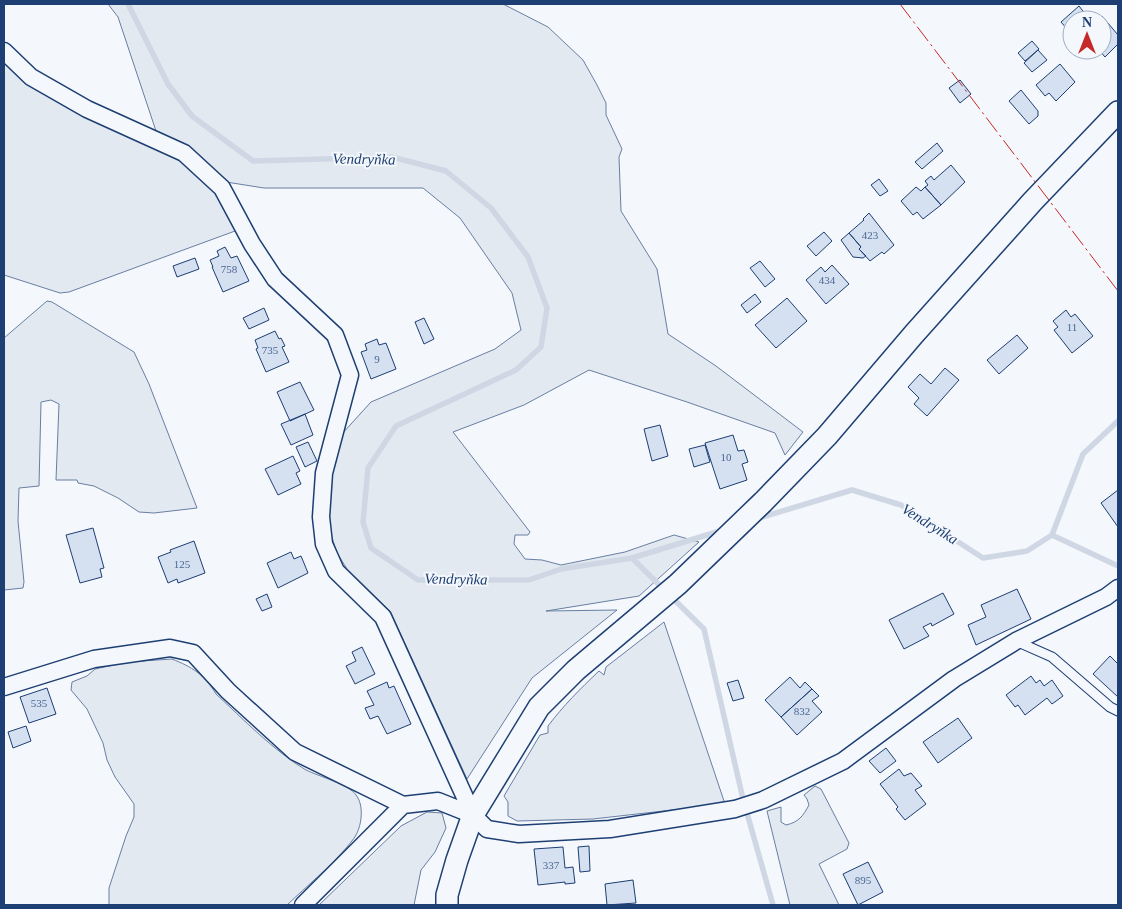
<svg xmlns="http://www.w3.org/2000/svg" width="1122" height="909" font-family="Georgia,serif">
  <style>
    .green { fill: #e3e9f0; stroke: #687fa3 }
    .lines { fill: none; stroke-linecap: round; stroke-linejoin: round }
    .stream { stroke: #cfd7e4; stroke-width: 5.5 }
    .building { fill: #d5e0f0; stroke: #1d3f73 }
    .service-casing { stroke: #1d3f73; stroke-width: 11 }
    .minor-casing { stroke: #1d3f73; stroke-width: 19 }
    .tertiary-casing { stroke: #1d3f73; stroke-width: 24 }
    .service { stroke: #f4f7fb; stroke-width: 9 }
    .minor { stroke: #f4f7fb; stroke-width: 16 }
    .tertiary { stroke: #f4f7fb; stroke-width: 21 }
    .power { stroke: #c62828; stroke-width: 1; stroke-dasharray: 18 4 2.5 4; stroke-linecap: butt }
    .labels { text-anchor: middle; stroke-width: 4; stroke-linejoin: round; paint-order: stroke }
    .number-label { font-size: 11px; fill: #4b6792 }
    .water-label { font-size: 15px; font-style: italic; fill: #1d3f73; stroke: #f4f7fb }
  </style>
  <rect width="100%" height="100%" fill="#f4f7fb"/>
  <path class="green" d="M108,4H503L548,27L583,60L597,85L606,103V115L622,149L619,157L621,211L657,269L668,334L716,366L803,432L785,455L775,433L687,402L589,370L524,405L453,432L530,532L528,535H515L514,544L525,559L542,560L561,565L625,552L674,535L699,542L639,596L546,611L617,610L532,678L467,779L390,611L347,569L337,553L328,525L332,476L341,435L371,402L495,349L521,330L512,293L460,218L423,188H264L226,182L198,159L156,131L118,17Z
    M4,62L20,75L24,82L30,83L97,123L176,157C202,173 230,200 235,231L69,292L60,293L4,275Z
    M47,301L52,302L134,352L149,384L197,508L154,513L139,512L118,498L94,486L78,483L77,480H56L59,404L51,400L41,402L39,486L19,488L18,521L24,582L23,588L4,590V338Z
    M664,622L725,804L593,819L517,821L508,816V802L504,796L540,735L548,733V726C563,706 580,689 599,671L604,675L606,667Z
    M172,659C192,667 204,674 216,694C242,718 275,752 306,770C318,776 350,785 356,795C364,805 362,824 356,835C354,839 350,843 347,847C329,868 307,886 287,905H109V888L126,836L134,817V804L115,777L107,760L103,743L87,709L71,690L72,682L87,676L95,669L127,662Z
    M815,786L821,789L849,843L847,849L819,864L839,905H790L767,811L781,807V822L786,825C799,822 803,816 809,805L807,799L804,795Z
    M427,812L442,813L446,828L435,852L421,870L414,905H319L401,826Z"/>
  <g class="lines">
    <path class="stream" d="M128,4L168,84L192,116L253,161L392,157L446,171L491,208L528,257L547,308L541,347L516,370L396,426L368,468L363,522L371,548L418,580H529L561,569L632,558L723,530
      M756,519L852,490L901,505L983,558L1027,551L1052,535L1083,454L1118,421
      M1052,535L1118,566
      M632,558L704,629L743,799L773,905"/>
  </g>
  <path class="building" d="M1079,6L1090,20H1072V35L1061,22Z
    M1102,16L1118,35V44L1105,57L1099,50H1102V20H1098Z
    M1032,41L1039,49L1025,61L1018,53Z
    M1038,50L1047,60L1032,72L1024,63Z
    M1060,64L1075,82L1056,101L1049,93L1045,96L1036,85Z
    M960,80L971,94L960,103L949,88Z
    M1021,90L1038,111V116L1029,124L1009,101Z
    M937,143L943,151L922,169L915,162Z
    M951,165L965,182L941,205L925,187L928,185L925,181L931,176L934,180Z
    M879,179L888,191L880,196L871,185Z
    M916,187L921,191L925,187L941,205L923,219L917,212L913,215L901,201Z
    M869,213L894,245L884,254L882,252L870,261L859,249L861,247L849,233L864,220L863,219Z
    M824,232L832,241L816,256L807,246Z
    M849,233L861,247L859,249L866,256L863,258L853,257L841,240Z
    M225,247L231,258L237,256L249,281L223,292L212,267H213L210,260L219,256L217,251Z
    M195,258L199,269L177,277L173,266Z
    M760,261L775,279L765,287L750,268Z
    M832,265L849,284L826,304L806,280L821,267L825,272Z
    M755,294L761,302L747,313L741,305Z
    M787,298L807,321L776,348L755,325Z
    M264,308L269,320L249,329L243,318Z
    M1066,310L1071,317L1075,314L1093,336L1072,353L1054,330L1058,327L1053,321Z
    M424,318L434,339L424,344L415,322Z
    M275,331L279,339L281,338L285,346L282,347L289,362L266,372L256,349L258,348L255,340Z
    M1017,335L1028,348L999,374L987,360Z
    M377,339L379,345L386,343L396,369L371,379L361,352L367,350L365,344Z
    M945,368L959,380L927,416L914,404L919,398L908,387L920,374L931,384Z
    M300,382L314,410L290,421L277,392Z
    M305,414L313,435L291,445L281,424Z
    M660,425L668,456L652,461L644,429Z
    M733,435L738,451L744,450L748,462L742,464L747,480L720,489L705,443Z
    M308,442L317,461L305,467L296,447Z
    M705,445L710,462L694,467L689,449Z
    M293,456L300,471L296,473L301,484L278,495L265,469Z
    M1118,490V527L1101,503Z
    M93,528L104,568L100,569L102,577L80,583L66,535Z
    M194,541L205,573L178,583L177,579L168,583L158,557L171,552L170,550Z
    M291,552L294,559L301,556L308,573L278,588L267,563Z
    M1017,589L1031,619L976,645L968,625L986,617L981,605Z
    M943,593L954,614L932,626L931,623L923,627L929,636L904,649L889,620Z
    M267,594L272,607L262,611L256,599Z
    M362,647L375,674L355,684L346,666L356,661L352,652Z
    M1110,656L1118,664V697L1093,674Z
    M1031,676L1036,683L1040,680L1044,686L1052,680L1063,696L1052,704L1047,698L1025,715L1018,705L1015,707L1006,695Z
    M790,677L800,688L805,682L812,689L781,717L765,700Z
    M738,680L744,698L733,701L727,683Z
    M387,682L389,688L394,686L411,724L387,734L378,716L370,719L365,708L374,705L367,691Z
    M47,688L56,714L29,723L20,697Z
    M812,689L819,696L812,701L822,712L797,735L781,717Z
    M958,718L972,738L938,763L923,742Z
    M26,726L31,741L13,748L8,732Z
    M886,748L896,761L880,773L869,761Z
    M899,769L904,776L911,773L922,786L915,790L926,804L905,820L896,809L898,807L880,784Z
    M589,846L590,871L580,872L578,847Z
    M563,847L565,868L573,867L575,883L565,884V882L538,885L534,849Z
    M868,862L883,892L858,905L843,874Z
    M633,880L636,903L607,905L605,884Z"/>
  <g class="lines">
    <g class="service-casing">
      <path id="service" d="M1016,641L1052,657L1110,707L1118,711"/>
    </g>
    <g class="minor-casing">
      <path id="minor" d="M4,51L31,77L87,109L184,153L222,188L252,244L275,279L335,335L350,375L324,473L321,517L324,544L336,571L383,617L473,815L487,829L519,834L610,829L735,809L763,800L843,761L954,679L1016,641L1106,597L1118,588
        M4,687L94,659L170,648L193,653L228,691L295,752L403,805
        M303,905L403,805L438,801L473,815"/>
    </g>
    <g class="tertiary-casing">
      <path id="tertiary" d="M447,905V895L457,860L473,815L539,707L576,670L678,584L763,502L827,436L914,334L1032,202L1118,112"/>
    </g>
    <use href="#service" class="service"/>
    <use href="#minor" class="minor"/>
    <use href="#tertiary" class="tertiary"/>
    <path class="power" d="M900,4L1118,291"/>
  </g>
  <g class="labels">
    <g class="number-label">
      <text x="870" y="239">423</text>
      <text x="229" y="273">758</text>
      <text x="827" y="284">434</text>
      <text x="1072" y="331">11</text>
      <text x="270" y="354">735</text>
      <text x="377" y="363">9</text>
      <text x="726" y="461">10</text>
      <text x="182" y="568">125</text>
      <text x="39" y="707">535</text>
      <text x="802" y="715">832</text>
      <text x="551" y="869">337</text>
      <text x="863" y="884">895</text>
    </g>
    <g class="water-label">
      <text transform="translate(364 159) rotate(1)" y="5">Vendryňka</text>
      <text transform="translate(930 524) rotate(32)" y="5">Vendryňka</text>
      <text transform="translate(456 579) rotate(1)" y="5">Vendryňka</text>
    </g>
  </g>
  <rect width="1122" height="909" fill="none" stroke="#1d3f73" stroke-width="10"/>
  <g transform="translate(1087 35)"><circle r="24" fill="#f4f7fb" stroke="#9eadc5"/>
  <path d="M0-4L9 19L0 12L-9 19Z" fill="#c62828"/>
  <text y="-8" font-size="14" font-weight="bold" text-anchor="middle" fill="#1d3f73">N</text>
  </g>
</svg>
